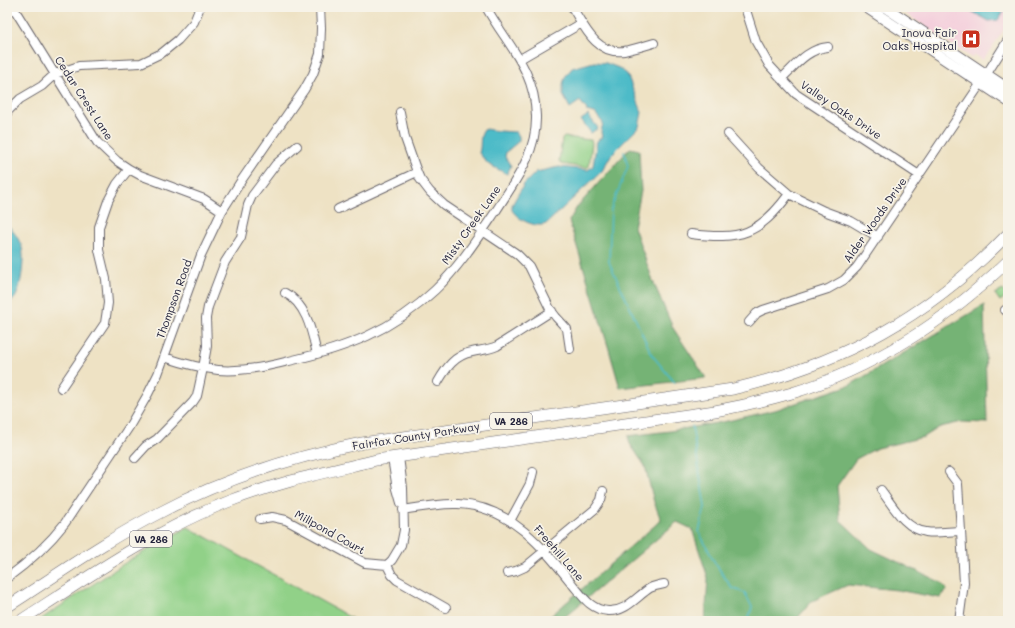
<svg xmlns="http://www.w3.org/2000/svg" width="1015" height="628" font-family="Mali,sans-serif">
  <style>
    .built { fill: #f4cfdc }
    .green { fill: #91d188; stroke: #5a7a62 }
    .forest { fill: #74b374; stroke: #4b6a58 }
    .water { fill: #4ebbc8; stroke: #386e82 }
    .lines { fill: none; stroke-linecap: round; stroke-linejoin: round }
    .stream { stroke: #4ebbc8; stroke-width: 1.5 }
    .minor-casing { stroke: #69656b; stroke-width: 10 }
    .major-casing { stroke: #69656b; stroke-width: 12 }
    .highway-casing { stroke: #69656b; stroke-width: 12 }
    .minor { stroke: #fff; stroke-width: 8 }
    .major { stroke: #fff; stroke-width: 10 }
    .highway { stroke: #fff; stroke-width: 11 }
    .labels { text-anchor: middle; stroke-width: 3.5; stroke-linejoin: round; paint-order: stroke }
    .shield { fill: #f7f3e8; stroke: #62616f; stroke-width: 1 }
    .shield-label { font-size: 10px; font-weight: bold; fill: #22223b }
    .poi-label { font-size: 11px; fill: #22223b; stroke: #f7f3e8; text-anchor: end }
    .street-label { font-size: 11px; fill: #22223b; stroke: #f7f3e8 }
  </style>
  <rect width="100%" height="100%" fill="#f7f3e8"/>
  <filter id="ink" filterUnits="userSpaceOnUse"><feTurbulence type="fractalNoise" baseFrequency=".025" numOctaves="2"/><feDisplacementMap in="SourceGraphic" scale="8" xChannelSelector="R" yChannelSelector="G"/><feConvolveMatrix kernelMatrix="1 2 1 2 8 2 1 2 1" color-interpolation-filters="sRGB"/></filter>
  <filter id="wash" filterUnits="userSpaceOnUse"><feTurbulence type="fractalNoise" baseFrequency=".012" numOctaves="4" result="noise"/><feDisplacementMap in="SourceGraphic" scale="16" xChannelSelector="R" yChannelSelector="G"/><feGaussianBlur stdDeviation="0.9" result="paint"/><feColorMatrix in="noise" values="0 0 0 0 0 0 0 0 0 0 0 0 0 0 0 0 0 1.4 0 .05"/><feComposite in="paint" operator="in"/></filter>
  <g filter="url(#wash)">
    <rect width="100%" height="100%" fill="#eee2c4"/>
    <path class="built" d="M896,7H1008V24L983,60L975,55L972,58Z"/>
    <path class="green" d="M564,137L591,140L592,143L589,166L587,168L561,164L559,161L562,139Z
      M1003,290L1007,296L1000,301L995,294Z
      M188,527L339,611L356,621H38L128,561Z"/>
    <path class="forest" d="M630,148L639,150L641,191L634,227L653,281L673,328L706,378L620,388L608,346L569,221L577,207Z
      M984,305L987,423L962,422L940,427L924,437L877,448L856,459L837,486L840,520L871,549L940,582L947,589L940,598L897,590L848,585L812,601L795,621H705L708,578L692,529L677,522L560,621H545L661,520L654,502L645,466L630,444L628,436L670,431L723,422L775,410L850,385Z"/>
    <path class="water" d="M964,7H1007L998,20L989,21Z
      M594,62L606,63L619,68L627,74L642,112L639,127L611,155L602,171L546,224C535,228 518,220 512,210V205L524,184L536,172L559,167L588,170L593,166L597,141L602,137L601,132L603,123L595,113L586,111L587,110L580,101L570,108L563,95V84L565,77L572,68Z
      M588,115L598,128L591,133L581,120Z
      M485,129L498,131L516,132L519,136V141L506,152L505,157L511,166L507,174L488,164L479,153C482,145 478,136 485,129Z
      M7,224C13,231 19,238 22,248C25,257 21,294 13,300C11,301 10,300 7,300Z"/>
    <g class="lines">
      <path class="stream" d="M624,152L628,166L611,209L609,262L652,355L675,383
        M692,426L705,507L699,532L715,563L732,588L745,593L752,607L748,621"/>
    </g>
  </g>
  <g filter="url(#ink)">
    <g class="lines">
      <g class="minor-casing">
        <path id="minor" d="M13,7L97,142L117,161L129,169L140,175L204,199L222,211
          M572,7C584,26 596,55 624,51C634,49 644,46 654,43
          M745,7L756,42L769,65L796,94L919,175
          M520,59L582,23
          M781,79C796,65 807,49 828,47
          M400,112L405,138L417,172L420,179L430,192L444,205L517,254L529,266L550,309L556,317L567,329L570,349
          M7,113L9,110L20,99L42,86L55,74L79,66L141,63L162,53L178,40L194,22L200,7
          M728,134L759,168L789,194L824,211L851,221L878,237
          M338,209L417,172
          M691,234C740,240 759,235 789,194
          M285,293C307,304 312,333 317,354
          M1005,310L1008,312
          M749,322L757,313L763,310L828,289L844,280L857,267L981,83L1008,40
          M164,357C182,363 199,368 218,370C242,372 266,367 289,361C346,348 392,331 435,290C459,267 477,239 496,211C515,181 537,153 536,116C535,69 507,45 486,7
          M438,382C446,368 455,355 472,352C481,350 488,350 497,346L552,311
          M61,388L105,323L108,303L106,279L99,250V227L108,201L117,184L129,169
          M135,458L146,446L157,439L193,402L197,396L203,368L207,346L206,318L208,307L225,262L241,237L248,205L252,196L276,164L297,146
          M392,458L397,489L401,503
          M949,472L958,484L961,531L964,583L959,621
          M881,490C893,506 905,529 926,532C937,534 950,531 961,531
          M403,510C421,507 440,503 458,504C510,506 543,547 573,585C583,597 591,610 608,611C626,612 636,597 650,588C654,586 659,585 664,584
          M260,519L272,517L286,520L365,563L387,565L392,575L397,580L446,608
          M510,521L530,484L533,472
          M387,565L392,560L401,545L404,530L403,488L399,457
          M507,573L516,571L525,567L595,509L601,500L603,491
          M7,578C29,562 48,545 65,523L129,427L148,394L158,374L201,255L222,211L241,181L304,90L313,74L320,54L321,28L320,7"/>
      </g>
      <g class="major-casing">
        <path id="major" d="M866,7L1008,101
          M885,7L1008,89"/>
      </g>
      <g class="highway-casing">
        <path id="highway" d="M7,607C57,575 106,540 159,513C223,479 292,457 362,443L733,389C844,363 929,316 1008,234
          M20,621C88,577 155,530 230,501C278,482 327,472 376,460L715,411C741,406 767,400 792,393C874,368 947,320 1008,261"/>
      </g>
      <use href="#minor" class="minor"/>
      <use href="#major" class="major"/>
      <use href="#highway" class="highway"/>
    </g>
  </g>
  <defs>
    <g id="hospital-square" transform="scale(1)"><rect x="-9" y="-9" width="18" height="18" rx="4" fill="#c8321e" stroke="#f7f3e8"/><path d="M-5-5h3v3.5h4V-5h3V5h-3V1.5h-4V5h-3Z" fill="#fff"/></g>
  </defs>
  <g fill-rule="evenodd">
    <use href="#hospital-square" x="971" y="39"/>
  </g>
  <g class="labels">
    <g class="shield">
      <rect x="490" y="413" width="42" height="16" rx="3"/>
      <rect x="130" y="531" width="42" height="16" rx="3"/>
    </g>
    <g class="shield-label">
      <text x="511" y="425">VA 286</text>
      <text x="151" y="543">VA 286</text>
    </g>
    <g class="poi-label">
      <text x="957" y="37">Inova Fair<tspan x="957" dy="13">Oaks Hospital</tspan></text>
    </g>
    <g class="street-label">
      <text transform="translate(84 98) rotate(57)" y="4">Cedar Crest Lane</text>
      <text transform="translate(841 110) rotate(34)" y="4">Valley Oaks Drive</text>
      <text transform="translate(875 220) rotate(-55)" y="4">Alder Woods Drive</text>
      <text transform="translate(471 225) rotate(-55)" y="4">Misty Creek Lane</text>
      <text transform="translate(174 299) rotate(-70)" y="4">Thompson Road</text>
      <text transform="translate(416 436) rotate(-9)" y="4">Fairfax County Parkway</text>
      <text transform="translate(330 532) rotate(29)" y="4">Millpond Court</text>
      <text transform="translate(559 553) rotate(49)" y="4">Freehill Lane</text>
    </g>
  </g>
  <rect width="1015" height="628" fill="none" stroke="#f7f3e8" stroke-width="24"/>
</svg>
